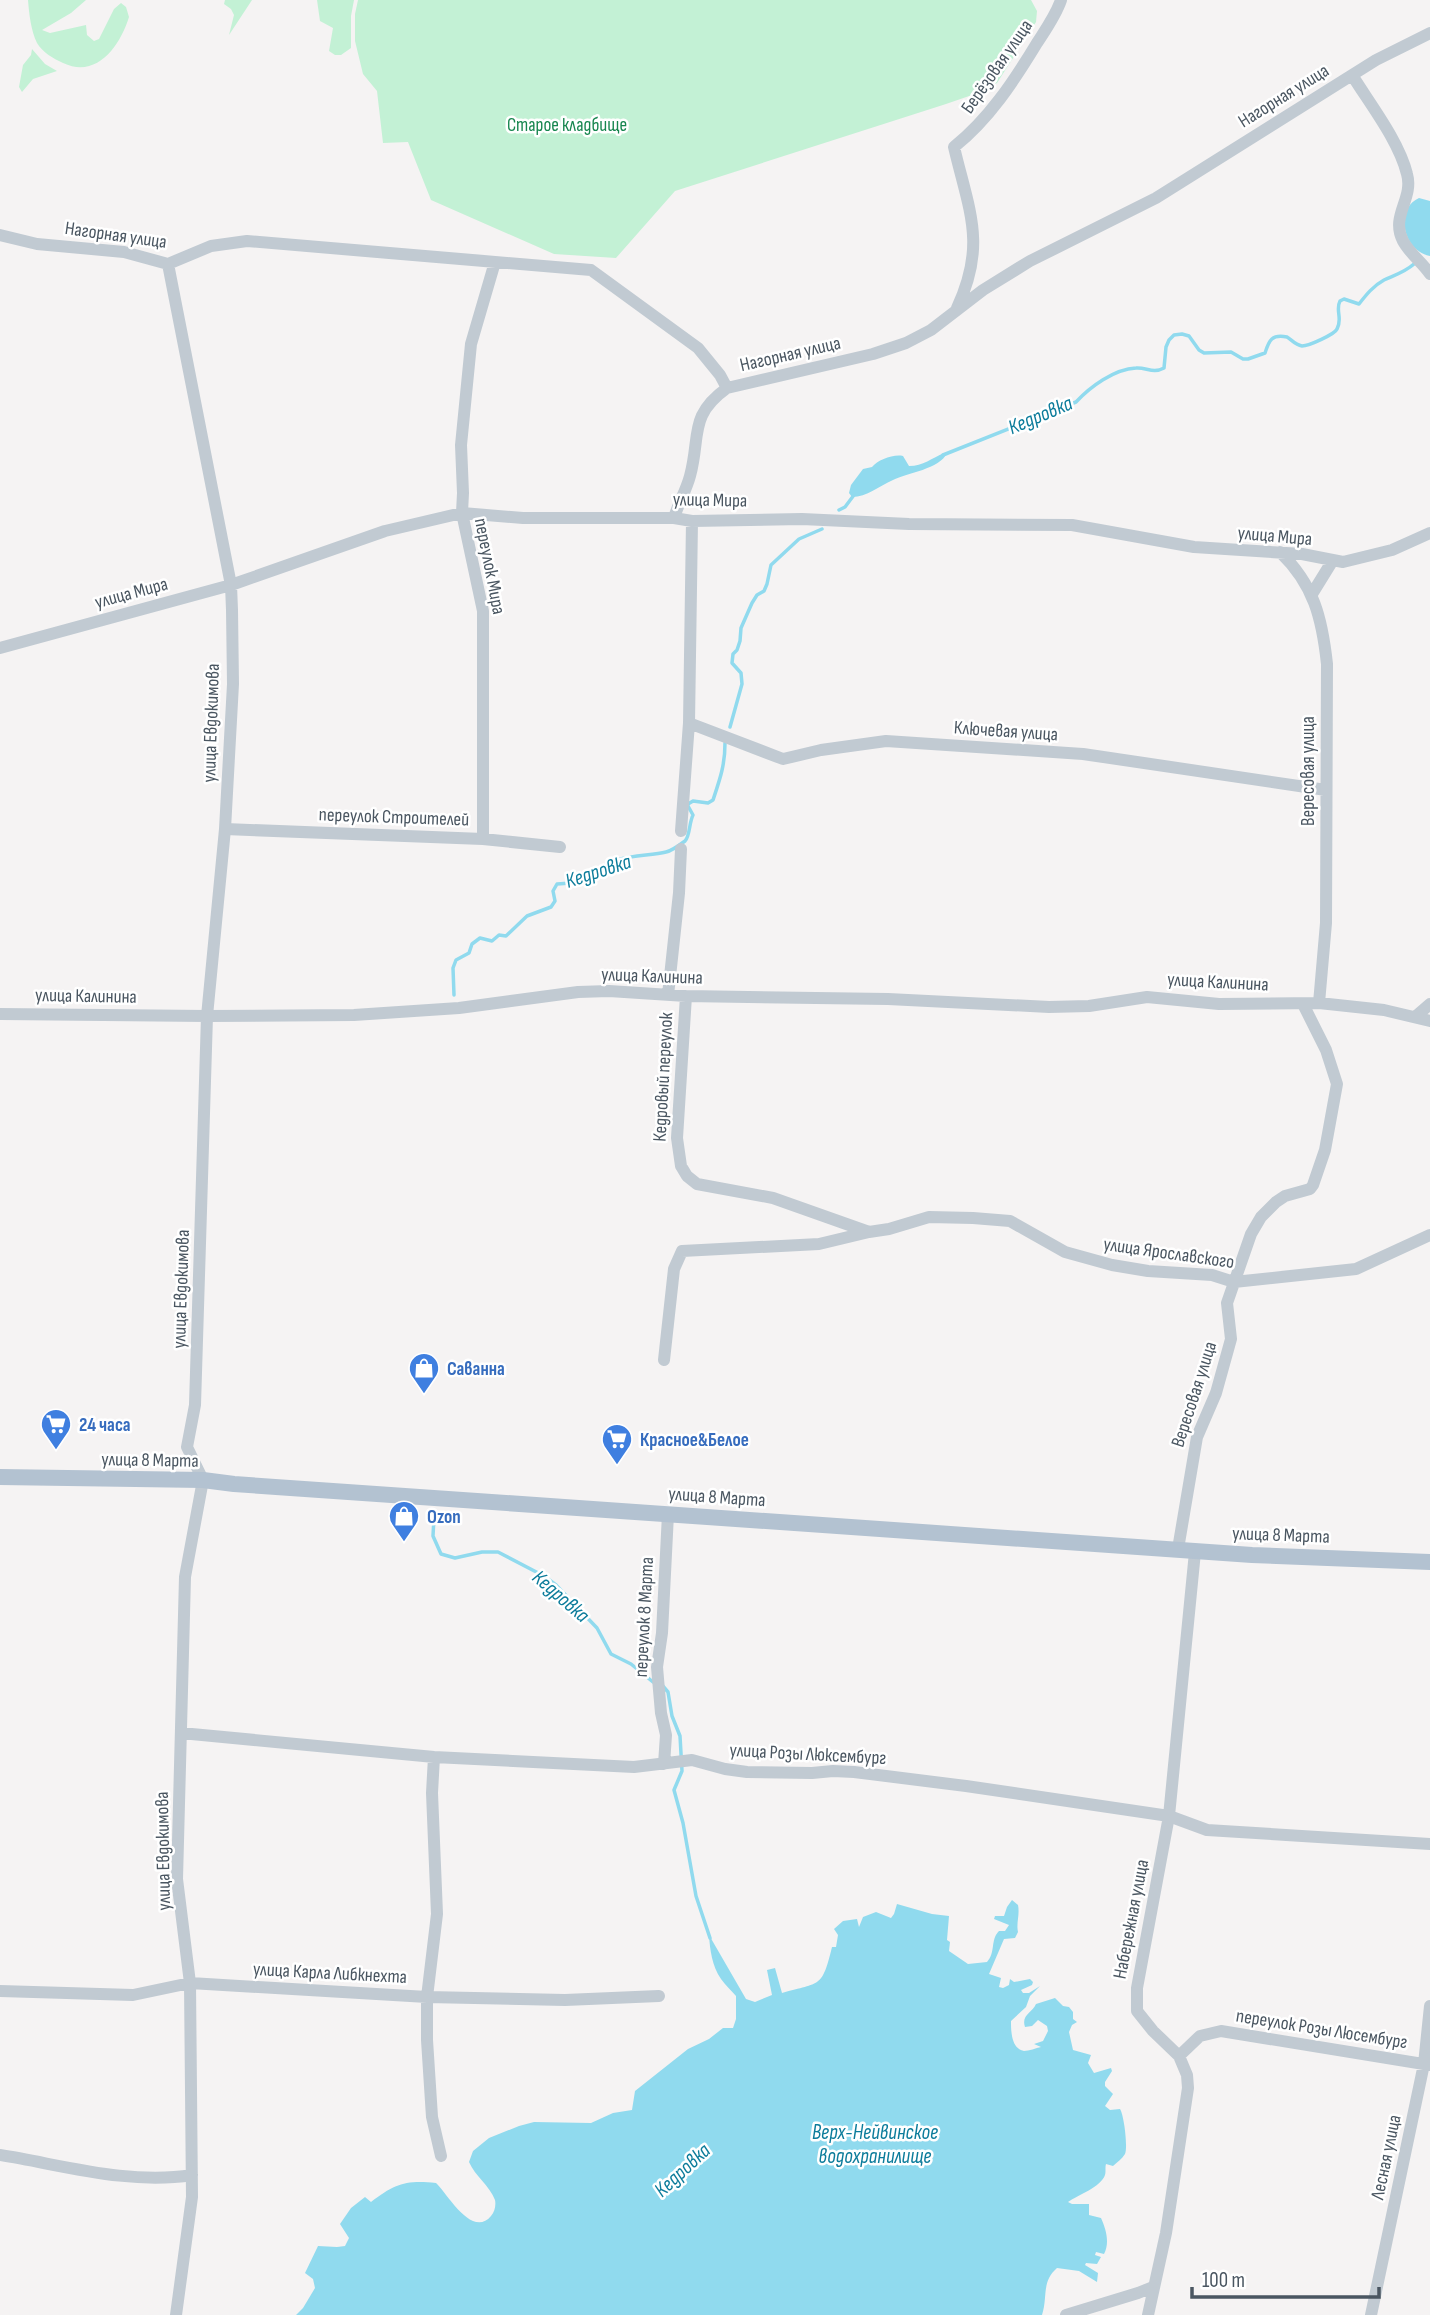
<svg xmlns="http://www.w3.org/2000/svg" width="1430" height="2315" font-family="'Sofia Sans Condensed',sans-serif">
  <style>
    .green { fill: #c3f1d5 }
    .water { fill: #90daee }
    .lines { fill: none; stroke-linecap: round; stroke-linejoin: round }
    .stream { stroke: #90daee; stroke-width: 3.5 }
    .minor { stroke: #c1cad2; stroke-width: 12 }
    .major { stroke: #b3c2d1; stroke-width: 16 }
    .labels { text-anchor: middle; stroke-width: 5; stroke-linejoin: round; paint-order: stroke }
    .street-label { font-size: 19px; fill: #4a5661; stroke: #fff }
    .park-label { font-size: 19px; fill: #17864f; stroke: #fff }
    .shop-label { font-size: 19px; font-weight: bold; fill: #366cbe; stroke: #fff; text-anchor: start }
    .water-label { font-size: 21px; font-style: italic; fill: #0c7c9b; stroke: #fff }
  </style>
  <rect width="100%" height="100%" fill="#f5f3f3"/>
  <path class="green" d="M28,0H86L71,13L42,30L50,33L86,25L87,35L94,41L99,39L114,9L121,3L126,7L129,17C120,46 97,79 63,63C54,59 42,52 37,43C31,31 29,13 28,0Z
    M225,0H252L229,35L234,15L231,9L224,4Z
    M317,0H354L351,16V48L341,55H335L329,51L333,28L320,21Z
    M358,0H1031L1037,11L1036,22L997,83L975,94L946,104L675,191L616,258L554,254L431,200L408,142L383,143L377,91L363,74L355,41V14Z
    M32,49L45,64L57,71L33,79L22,92L19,87L23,65L31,55Z"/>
  <path class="water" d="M1419,198L1430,201V256C1403,251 1394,209 1419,198Z
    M944,453H947C940,469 907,473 893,480C879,486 867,497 852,497L849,493L851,485L863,469L872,467C878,460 893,454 903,456L909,466C923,466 932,458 944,453Z
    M1012,1900L1018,1905C1020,1915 1016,1923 1018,1932L1015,1938L1004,1939L989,1974L1001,1978L999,1987L1003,1988L1009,1985L1010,1979L1014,1982L1030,1979L1033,1982L1032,1985L1021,1990L1023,1993H1029L1040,1986L1030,1996L1026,2007L1011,2021C1011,2030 1011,2049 1024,2051C1029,2051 1036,2048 1041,2047L1034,2044L1043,2041L1048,2031L1047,2026L1038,2020L1032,2026L1025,2027C1021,2015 1032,2013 1036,2004L1055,1998L1063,2006L1069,2007L1073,2012V2019L1077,2022L1072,2025L1069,2032L1073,2050L1091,2055L1088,2063L1094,2073L1111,2068L1112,2071L1105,2082V2086L1113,2094L1105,2106L1110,2110L1120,2109C1124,2115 1128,2147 1125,2154C1122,2159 1117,2162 1113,2166L1106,2164C1105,2167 1106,2172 1105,2175C1101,2187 1078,2195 1068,2202L1072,2204H1089V2215L1101,2218C1106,2229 1110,2243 1104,2254L1096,2252L1095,2255L1101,2257L1097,2264L1086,2263L1085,2265L1098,2273L1097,2282L1079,2271L1057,2268C1041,2282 1048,2297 1042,2315H296L303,2308L315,2288L313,2279L305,2273L318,2246L337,2247L345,2246L349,2238L340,2224L351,2208L365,2197L371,2202C395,2184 405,2180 436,2183C447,2193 472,2239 491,2216C495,2212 496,2205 495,2200C490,2186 475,2176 469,2162L473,2151L489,2138L519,2126L534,2122L591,2123L613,2113L632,2110L635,2091L688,2049L709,2039L723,2028H733L736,2019V1996C731,1990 725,1985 721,1979C712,1966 710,1950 709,1935L746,1999L755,2002L772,1995L767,1970L775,1968L782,1993C821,1982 822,1988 832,1947H836L838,1935L834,1929L843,1921L857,1919L859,1927L863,1917L876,1912L891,1918L894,1914L897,1904L932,1914L949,1916L947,1940L950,1942L949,1951L968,1964L987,1962C996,1952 990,1940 999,1931H1005L1009,1925L994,1919L995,1916H1004L1007,1907Z"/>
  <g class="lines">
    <path class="stream" d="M943,455L1076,402C1090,387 1114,369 1136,368C1146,367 1153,374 1164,368L1166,347L1169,340L1174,335L1182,334L1189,336L1199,350L1204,353L1231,352L1243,359H1248L1265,353C1269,340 1272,334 1287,337C1292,340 1295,345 1302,346C1309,346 1335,334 1337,329C1343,319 1335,310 1340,301L1344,299L1359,304C1366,295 1373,286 1384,280C1395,275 1405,272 1414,264
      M839,510L845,507L854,495
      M730,727L742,684L741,673L732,663L733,654L737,650L740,641L741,628L752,603L757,595L764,591L767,584L771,565L799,539L822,529
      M454,995L453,968L456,960L469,953L472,944L480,938L492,941L499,935L506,936L527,916L551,907L555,901L553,891L557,884L571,883L575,877L582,874L598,872C612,854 646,857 666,852C671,851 681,844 685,841C690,836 689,823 693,815L688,806V804L693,801L708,803L713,800C720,779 725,765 725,743
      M434,1517L433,1536L441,1554L455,1558L482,1552H498L544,1576L556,1585L597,1628L611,1654L631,1664L653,1682
      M662,1685L668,1692L672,1716L680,1736L682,1771L674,1790L683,1823L696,1896L710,1938"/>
    <path class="minor" d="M1352,75C1370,104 1399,141 1407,174C1414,199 1390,216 1403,241C1410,254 1422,262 1430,274
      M0,235L37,244L124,252L168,264L211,246L247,241L591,270L698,348L720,375L727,388L873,354L906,343L931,330L983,290L1030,261L1156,198L1376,60L1430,33
      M168,264L231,585L232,610L233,684L225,829L207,1016L195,1405L187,1447L203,1480L185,1577L177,1879L190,1983L192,2197L176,2315
      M957,308C987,244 969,211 954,147C989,119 1014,81 1037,43C1046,29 1056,15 1061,0
      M674,518C678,504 686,491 690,476C701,436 688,416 727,388
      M1280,552C1314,585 1322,618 1327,664L1326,923L1319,1003
      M1312,594L1333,560
      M0,648L231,585L385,531L462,513L523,518H674L692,521L802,519L909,524L1072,525L1194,547L1302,554L1343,562L1392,550L1430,533
      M689,723L783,759L821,750L886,741L1083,754L1326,790
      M225,829L483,839L560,847
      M681,831L689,723L692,521
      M483,839V611L462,513L463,493L461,445L471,344L495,262
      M668,995L679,893L681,849
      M686,996L677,1138L681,1166L687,1176L697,1184L773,1198L869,1232
      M0,1014L207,1016L354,1015L459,1008L578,992L609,991L686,996L888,999L1049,1007L1089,1006L1147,997L1219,1004L1319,1003L1384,1010L1430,1021
      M1415,1017L1430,1004
      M664,1360L674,1269L682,1251L819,1244L869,1232L889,1229L929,1217L973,1218L1010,1221L1065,1252L1112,1265L1148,1271L1212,1275L1234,1282L1356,1269L1430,1235
      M1178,1549L1197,1437L1216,1393L1231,1339L1227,1303L1251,1234L1261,1217L1276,1202L1285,1196L1310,1189L1313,1185L1325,1150L1337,1084L1326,1050L1303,1004
      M181,1733L434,1757L634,1767L692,1760L725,1769L747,1772L812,1773L833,1771L854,1772L966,1786L1169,1816L1207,1830L1430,1844
      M434,1757L432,1793L437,1914L427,1997V2040L432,2117L441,2156
      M664,1764L666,1735L661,1713L657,1667L662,1633L668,1514
      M0,1991L133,1995L190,1983L427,1997L565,2000L659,1996
      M1179,2056L1200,2036L1221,2031L1430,2065
      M0,2155C63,2165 128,2185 192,2175
      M1066,2315L1138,2293L1153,2287
      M1148,2315L1166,2233L1188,2088L1187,2075L1179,2056L1153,2031L1137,2011V1988L1169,1816L1195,1552
      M1371,2315L1424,2064L1430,2006"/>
    <path class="major" d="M0,1477L203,1480L234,1484L1252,1555L1430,1562"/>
  </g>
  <defs>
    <g id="shop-pin" transform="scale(1.575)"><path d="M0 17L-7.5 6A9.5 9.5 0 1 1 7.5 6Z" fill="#3f7fe0" stroke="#fff"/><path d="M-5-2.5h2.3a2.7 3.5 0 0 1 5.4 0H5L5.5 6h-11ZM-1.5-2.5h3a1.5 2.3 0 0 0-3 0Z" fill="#fff"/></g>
    <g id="supermarket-pin" transform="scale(1.575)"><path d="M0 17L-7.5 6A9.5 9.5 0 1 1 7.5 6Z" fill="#3f7fe0" stroke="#fff"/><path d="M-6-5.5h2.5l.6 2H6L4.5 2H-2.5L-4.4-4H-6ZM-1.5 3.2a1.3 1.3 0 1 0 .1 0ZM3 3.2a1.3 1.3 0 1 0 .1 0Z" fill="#fff"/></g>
  </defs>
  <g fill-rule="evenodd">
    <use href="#shop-pin" x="424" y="1368"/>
    <use href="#supermarket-pin" x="56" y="1424"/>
    <use href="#supermarket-pin" x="617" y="1439"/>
    <use href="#shop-pin" x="404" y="1516"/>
  </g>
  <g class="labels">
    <g class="street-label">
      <text transform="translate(996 66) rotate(-55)" y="7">Берёзовая улица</text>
      <text transform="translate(1283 95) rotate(-32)" y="7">Нагорная улица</text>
      <text transform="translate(116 234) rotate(8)" y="7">Нагорная улица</text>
      <text transform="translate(790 353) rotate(-13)" y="7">Нагорная улица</text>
      <text transform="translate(710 499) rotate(1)" y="7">улица Мира</text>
      <text transform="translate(1275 535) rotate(5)" y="7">улица Мира</text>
      <text transform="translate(491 566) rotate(79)" y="7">переулок Мира</text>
      <text transform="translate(131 592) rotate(-15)" y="7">улица Мира</text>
      <text transform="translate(210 723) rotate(-88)" y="7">улица Евдокимова</text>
      <text transform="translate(1006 730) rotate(4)" y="7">Ключевая улица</text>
      <text transform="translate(1307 771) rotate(-90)" y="7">Вересовая улица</text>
      <text transform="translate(394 816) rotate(2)" y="7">переулок Строителей</text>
      <text transform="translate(652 975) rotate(2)" y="7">улица Калинина</text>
      <text transform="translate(1218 981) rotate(3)" y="7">улица Калинина</text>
      <text transform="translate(86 995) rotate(1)" y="7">улица Калинина</text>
      <text transform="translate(662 1077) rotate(-87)" y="7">Кедровый переулок</text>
      <text transform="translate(1169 1252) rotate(8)" y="7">улица Ярославского</text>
      <text transform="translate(180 1289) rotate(-88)" y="7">улица Евдокимова</text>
      <text transform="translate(1193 1394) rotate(-72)" y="7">Вересовая улица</text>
      <text transform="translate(150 1459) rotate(1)" y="7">улица 8 Марта</text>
      <text transform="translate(717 1496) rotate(4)" y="7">улица 8 Марта</text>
      <text transform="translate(1281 1534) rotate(2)" y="7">улица 8 Марта</text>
      <text transform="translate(643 1617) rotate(-87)" y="7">переулок 8 Марта</text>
      <text transform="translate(808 1753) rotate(3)" y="7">улица Розы Люксембург</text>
      <text transform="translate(162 1851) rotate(-91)" y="7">улица Евдокимова</text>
      <text transform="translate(1130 1919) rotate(-79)" y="7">Набережная улица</text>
      <text transform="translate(330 1972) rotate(3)" y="7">улица Карла Либкнехта</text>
      <text transform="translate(1322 2028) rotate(9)" y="7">переулок Розы Люсембург</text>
      <text transform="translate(1385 2157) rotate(-78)" y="7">Лесная улица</text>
    </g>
    <g class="park-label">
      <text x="567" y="131">Старое кладбище</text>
    </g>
    <g class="shop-label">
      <text x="447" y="1375">Саванна</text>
      <text x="79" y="1431">24 часа</text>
      <text x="640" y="1446">Красное&amp;Белое</text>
      <text x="427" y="1523">Ozon</text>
    </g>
    <g class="water-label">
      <text transform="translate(1040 415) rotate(-23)" y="7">Кедровка</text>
      <text transform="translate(598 871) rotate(-18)" y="7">Кедровка</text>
      <text transform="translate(561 1596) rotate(41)" y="7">Кедровка</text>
      <text x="875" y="2139">Верх-Нейвинское<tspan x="875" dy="24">водохранилище</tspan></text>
      <text transform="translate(682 2170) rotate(-43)" y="7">Кедровка</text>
    </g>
  </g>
  <path d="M1192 2287v10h187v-10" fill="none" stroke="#4a5661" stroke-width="3.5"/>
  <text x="1202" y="2287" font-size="21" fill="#4a5661" stroke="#ffffff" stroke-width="5" paint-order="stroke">100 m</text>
</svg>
